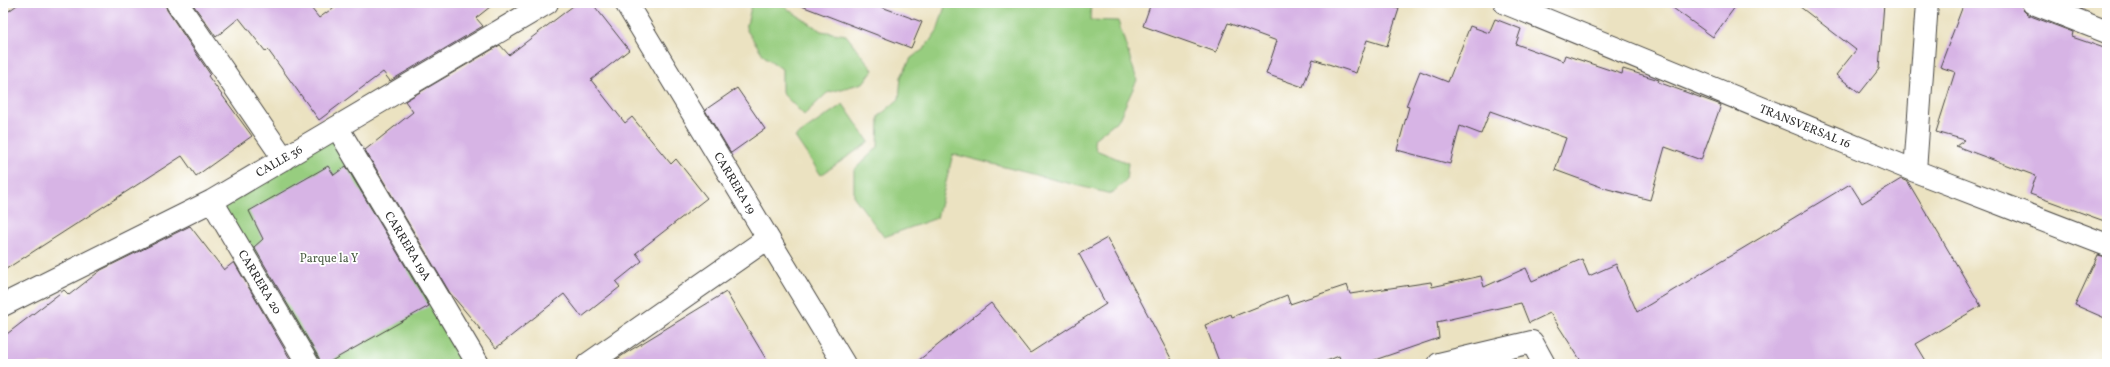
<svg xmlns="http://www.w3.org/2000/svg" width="2110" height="367" font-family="Vollkorn,serif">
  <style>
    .green { fill: #97cd7f; stroke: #617c55 }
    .building { fill: #d7b4e5 }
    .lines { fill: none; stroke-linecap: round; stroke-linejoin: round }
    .street-casing { stroke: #484642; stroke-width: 24 }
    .street { stroke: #fff; stroke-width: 22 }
    .labels { text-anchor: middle; stroke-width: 3.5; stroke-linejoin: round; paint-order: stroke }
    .street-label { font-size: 12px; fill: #2b2b2b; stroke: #fff }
    .park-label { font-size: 12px; fill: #4b5c44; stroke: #fff }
  </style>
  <rect width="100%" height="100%" fill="#fff"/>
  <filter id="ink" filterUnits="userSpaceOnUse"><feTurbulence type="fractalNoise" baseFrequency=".025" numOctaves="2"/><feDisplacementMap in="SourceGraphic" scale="8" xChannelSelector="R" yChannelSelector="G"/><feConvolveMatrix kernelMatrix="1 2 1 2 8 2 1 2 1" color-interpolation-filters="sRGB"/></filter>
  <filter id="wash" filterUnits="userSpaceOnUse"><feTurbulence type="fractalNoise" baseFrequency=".012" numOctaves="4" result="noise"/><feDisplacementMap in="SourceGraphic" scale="16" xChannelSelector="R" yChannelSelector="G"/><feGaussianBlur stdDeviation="0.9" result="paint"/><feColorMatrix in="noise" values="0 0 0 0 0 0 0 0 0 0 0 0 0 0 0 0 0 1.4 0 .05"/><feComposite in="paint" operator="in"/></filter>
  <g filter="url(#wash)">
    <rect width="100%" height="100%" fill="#ebe2c1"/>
    <path class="green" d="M760,3H779L821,31L846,35L873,70L863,83L827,93L804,115L782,93V69L764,56L746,29L751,7Z
      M946,3H1091L1090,20L1118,21L1137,80L1119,119L1094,139L1096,150L1128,163L1126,181L1111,194L953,154L937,218L884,237L854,197V170L878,147L879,116L899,99L901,77L911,58L924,49L937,31Z
      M843,104L869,142L821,175L795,137Z
      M334,135L471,364H313L217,203Z"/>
    <g id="blocks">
      <path class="building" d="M20,3H165L167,10L210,74L208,76L252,136L196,176L182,156L3,271V15Z
        M192,3H307L319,18L340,3H495L476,18L483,26L390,81L383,72L319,120L268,50L266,52L239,18L216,37Z
        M577,3H592L629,50L591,80L625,123L632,117L671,164L676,159L707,198L636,253L642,261L616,282L620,287L582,317L564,294L496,348L450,293L365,150L413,112L405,101L500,45L509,55Z
        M800,3H871L922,22L911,48L799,5Z
        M1151,3H1380L1399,9L1387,46L1367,40L1356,73L1313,59L1303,87L1266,74L1277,41L1228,23L1216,52L1143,26Z
        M1666,3H1738L1713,37Z
        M1795,3H1884L1879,69L1860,93L1836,75L1856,50Z
        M1964,3H2021L2023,10L2028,15L2073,32L2072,37L2107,49V222L2030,194L2036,176L1956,146L1965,140L1936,132L1955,72L1940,67Z
        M2067,3H2085L2083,9Z
        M1495,19L1521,29L1516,44L1563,61L1565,55L1622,74L1623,69L1659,80L1658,82L1721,105L1701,160L1665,147L1650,200L1604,188L1555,170L1566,138L1490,111L1481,134L1460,126L1450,164L1397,150L1409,107L1406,106L1420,71L1448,82L1470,26L1489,33Z
        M737,88L765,129L731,153L705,110Z
        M328,166L334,175L346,166L429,306L326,364H320L319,358L254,247L263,239L249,211Z
        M1901,179L1908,182L1981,306L1916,344L1928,364H1583L1550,313L1529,323L1521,303L1437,322L1439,338L1363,364H1342L1339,356L1319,364H1220L1205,325L1231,314L1232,317L1287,295L1290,304L1347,285L1350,294L1431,282L1432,287L1481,276L1484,287L1526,268L1532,281L1582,259L1589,276L1616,264L1637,312L1850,184L1862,203Z
        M190,226L224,270L234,262L293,364H3V337L64,290L69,295L101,270Z
        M1107,238L1174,364H914L991,303L1030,353L1106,304L1079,254Z
        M2098,255L2107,257V319L2075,305Z
        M726,292L769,364H610L626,353Z"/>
    </g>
  </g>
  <g filter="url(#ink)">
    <use href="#blocks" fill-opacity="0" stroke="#484642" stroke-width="1"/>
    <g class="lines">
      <g class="street-casing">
        <path id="street" d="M177,3L284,159
          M626,3L844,364
          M1505,3L1915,171L2107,245
          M2033,3L2107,32
          M337,127L478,364
          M1915,171L1927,3
          M212,201L308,364
          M3,305L212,201L547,3
          M588,364L768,238
          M1439,364L1532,342L1544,364"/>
      </g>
      <use href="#street" class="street"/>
    </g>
  </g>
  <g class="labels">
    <g class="street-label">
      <text transform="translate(1805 126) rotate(22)" y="4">TRANSVERSAL 16</text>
      <text transform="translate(279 161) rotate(-30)" y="4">CALLE 36</text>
      <text transform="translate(735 183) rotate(59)" y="4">CARRERA 19</text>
      <text transform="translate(408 246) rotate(59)" y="4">CARRERA 19A</text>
      <text transform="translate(260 282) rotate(59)" y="4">CARRERA 20</text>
    </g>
    <g class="park-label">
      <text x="329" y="262">Parque la Y</text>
    </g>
  </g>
  <rect width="2110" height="367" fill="none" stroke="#fff" stroke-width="16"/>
</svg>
